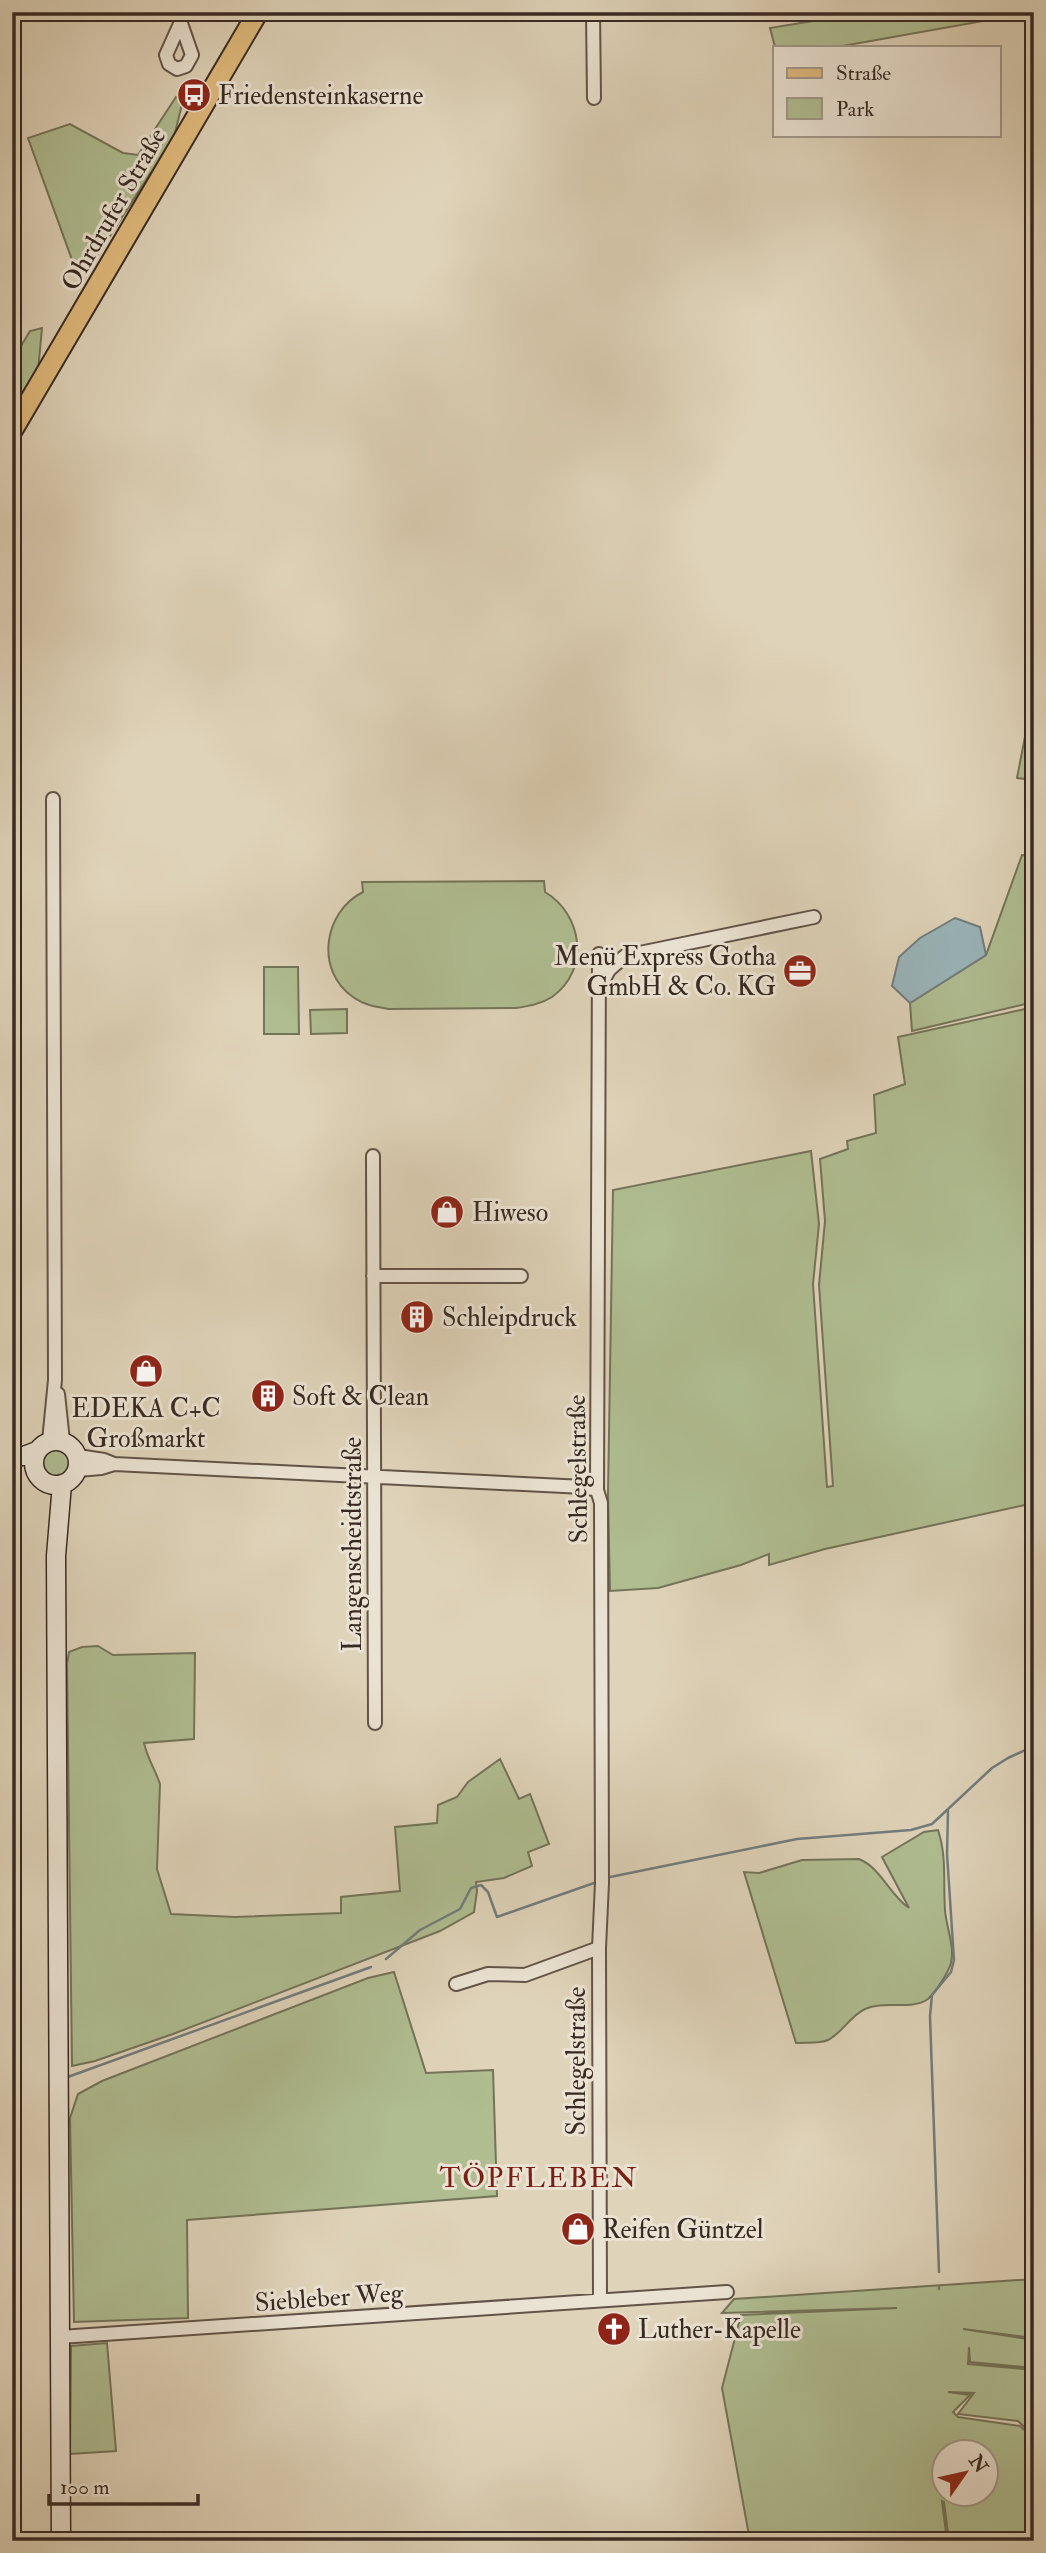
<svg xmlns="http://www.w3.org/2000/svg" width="1046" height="2553" font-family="'IM FELL Double Pica',serif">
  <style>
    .green { fill: #afbd91; stroke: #74745a; stroke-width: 2; fill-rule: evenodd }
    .water { fill: #99b5ba; stroke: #727d7e; stroke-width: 2 }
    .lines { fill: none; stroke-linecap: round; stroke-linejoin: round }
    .stream { stroke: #727d7e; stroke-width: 2.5 }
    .minor-casing { stroke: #625448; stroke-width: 16 }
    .secondary-casing { stroke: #382a23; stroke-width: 21 }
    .primary-casing { stroke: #382a23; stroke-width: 23 }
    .minor { stroke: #eae2d2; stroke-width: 12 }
    .secondary { stroke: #eae2d2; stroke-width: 18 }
    .primary { stroke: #e0ba7c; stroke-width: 19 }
    .labels { text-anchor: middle; stroke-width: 6; stroke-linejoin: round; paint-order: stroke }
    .poi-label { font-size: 26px; fill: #382a23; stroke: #eae2d2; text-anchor: start }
    .street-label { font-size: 26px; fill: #382a23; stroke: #eae2d2 }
    .neighbourhood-label { font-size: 28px; letter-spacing: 2px; fill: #7a1f14; stroke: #eae2d2 }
  </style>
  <rect width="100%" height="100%" fill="#dfd3b9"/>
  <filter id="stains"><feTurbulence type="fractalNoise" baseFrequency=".00286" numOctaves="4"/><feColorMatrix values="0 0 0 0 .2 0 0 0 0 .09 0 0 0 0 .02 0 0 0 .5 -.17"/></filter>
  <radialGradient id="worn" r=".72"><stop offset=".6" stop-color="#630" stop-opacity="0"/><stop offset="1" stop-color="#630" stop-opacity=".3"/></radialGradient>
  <path class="green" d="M868,12H1033L837,47H775L770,28Z
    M176,97L183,100L174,137L80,282L28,138L70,124L123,153L138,155Z
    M42,328L38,371L12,415V361L30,331Z
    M1034,690V780L1017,778Z
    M1022,855L1034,856V1002L912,1031L910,1003L986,955Z
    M544,881L545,892C582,914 591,969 552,997C541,1004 529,1006 516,1008L389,1009C376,1007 364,1005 353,997C315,971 323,912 363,892L362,882Z
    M264,967H298L299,1034H264Z
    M1034,1007V1503L825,1549L769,1565V1554L741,1565L658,1588L610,1591L608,1494L613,1190L811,1151L819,1224L813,1284L827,1487L833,1486L819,1285L825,1221L820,1159L848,1149L847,1141L876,1133L874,1095L905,1084L898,1037Z
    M347,1009V1033L311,1034L310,1010Z
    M40 1463a17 17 0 1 1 34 0a17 17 0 1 1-34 0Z
    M98,1646L113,1655L195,1653L194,1739L144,1743C148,1760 155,1769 160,1784L157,1869L171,1914L235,1917L341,1913V1897L400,1891L395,1827L437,1823L438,1805L457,1797L468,1782L500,1759L519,1799L530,1794L549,1844L528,1852L532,1866L504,1878L476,1882L477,1891L474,1912L440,1931L173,2034L95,2061L72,2066L67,1664L69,1652L82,1647Z
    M938,1830C947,1857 943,1882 945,1910C946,1927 955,1945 951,1963C948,1973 936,1992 928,1999C911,2011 884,2000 865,2009C850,2016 842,2033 828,2040C820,2044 806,2042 796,2043L744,1872L759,1873L802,1860L859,1859C881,1868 889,1894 909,1908L882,1857L924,1832Z
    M394,1972L426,2073L493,2070L497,2196L187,2220L188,2318L74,2322L70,2118L78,2094L102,2081L368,1978Z
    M1034,2279V2338L963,2329L1034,2340V2368L970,2362L969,2347L968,2364L1034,2370V2436L1018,2421L958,2414L974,2393L948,2392L970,2395L953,2412L958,2417L1020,2426L1034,2439V2541H949L944,2502L942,2501L947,2541H746L749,2535L722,2388L741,2315L897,2308L722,2313L734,2299ZM944,2452H986V2494H944Z
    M107,2343L116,2451L70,2454L71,2346Z"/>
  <path class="water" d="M955,918L980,927L986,955L910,1003L892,986L899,957L920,938Z"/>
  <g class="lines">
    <path class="stream" d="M610,1877L797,1839L911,1830L932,1824L992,1768L1008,1758L1034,1746
      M386,1959L420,1930L460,1909L471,1888L481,1885L488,1892L497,1917L594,1883
      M65,2078L371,1967
      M50,2085L51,2330
      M939,2272L930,2016L932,1995L951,1972L954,1960L947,1854L948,1811
      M939,2287V2289
      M52,2541V2488"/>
    <g class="minor-casing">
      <path id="minor" d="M177,12L192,55L186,66L177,69L169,64L166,55L180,24
        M593,12L594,98
        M599,954L597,1490L601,1503L602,1883L599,1948L600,2300
        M601,985L609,970L625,956L814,917
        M373,1156L375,1723
        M373,1276H521
        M58,1394L63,1441
        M49,1441L55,1380L53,799
        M78,1456L104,1460L114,1464L584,1487L597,1490
        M78,1470L101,1468L114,1464
        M456,1984L488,1974L525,1975L599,1948
        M60,2337L727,2292"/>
    </g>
    <g class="secondary-casing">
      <path id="secondary" d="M34 1463a22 22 0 1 1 44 0a22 22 0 1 1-44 0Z
        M12,1456H24L37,1451
        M61,2541L56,1556L62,1484"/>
    </g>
    <g class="primary-casing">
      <path id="primary" d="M12,431L258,12"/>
    </g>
    <use href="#minor" class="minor"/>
    <use href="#secondary" class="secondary"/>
    <use href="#primary" class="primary"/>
  </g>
  <defs>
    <g id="bus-disc" transform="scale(1.75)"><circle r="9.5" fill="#8f2418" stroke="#eae2d2"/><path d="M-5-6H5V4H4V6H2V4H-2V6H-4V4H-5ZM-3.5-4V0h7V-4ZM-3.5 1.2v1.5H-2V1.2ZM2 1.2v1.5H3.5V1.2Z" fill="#fff"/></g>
    <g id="office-disc" transform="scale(1.75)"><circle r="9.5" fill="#8f2418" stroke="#eae2d2"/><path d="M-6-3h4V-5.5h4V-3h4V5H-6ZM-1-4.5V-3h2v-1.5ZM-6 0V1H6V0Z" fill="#fff"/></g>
    <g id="shop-disc" transform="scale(1.75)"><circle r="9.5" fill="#8f2418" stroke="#eae2d2"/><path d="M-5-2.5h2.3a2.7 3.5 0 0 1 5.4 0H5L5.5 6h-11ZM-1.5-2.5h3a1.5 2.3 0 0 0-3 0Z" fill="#fff"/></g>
    <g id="building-disc" transform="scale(1.75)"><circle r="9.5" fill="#8f2418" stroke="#eae2d2"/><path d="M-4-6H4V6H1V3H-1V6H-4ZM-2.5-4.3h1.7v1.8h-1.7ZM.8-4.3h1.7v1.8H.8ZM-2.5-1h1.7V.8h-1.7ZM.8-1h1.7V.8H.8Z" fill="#fff"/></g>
    <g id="church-disc" transform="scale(1.75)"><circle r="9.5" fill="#8f2418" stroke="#eae2d2"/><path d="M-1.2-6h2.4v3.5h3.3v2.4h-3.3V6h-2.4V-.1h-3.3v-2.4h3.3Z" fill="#fff"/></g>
  </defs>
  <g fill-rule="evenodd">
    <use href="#bus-disc" x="194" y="95"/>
    <use href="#office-disc" x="800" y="971"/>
    <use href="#shop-disc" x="447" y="1212"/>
    <use href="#building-disc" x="417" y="1317"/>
    <use href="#shop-disc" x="146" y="1371"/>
    <use href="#building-disc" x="268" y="1396"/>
    <use href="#shop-disc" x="578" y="2229"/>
    <use href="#church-disc" x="614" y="2329"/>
  </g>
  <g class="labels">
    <g class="poi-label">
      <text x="218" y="104">Friedensteinkaserne</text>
      <text x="776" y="965" text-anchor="end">Menü Express Gotha<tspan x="776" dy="30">GmbH &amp; Co. KG</tspan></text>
      <text x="472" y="1221">Hiweso</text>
      <text x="442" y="1326">Schleipdruck</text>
      <text x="292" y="1405">Soft &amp; Clean</text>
      <text x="146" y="1417" text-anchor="middle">EDEKA C+C<tspan x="146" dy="30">Großmarkt</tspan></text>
      <text x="602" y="2238">Reifen Güntzel</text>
      <text x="638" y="2338">Luther-Kapelle</text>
    </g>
    <g class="street-label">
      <text transform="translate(113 209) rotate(-60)" y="9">Ohrdrufer Straße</text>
      <text transform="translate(577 1469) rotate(-91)" y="9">Schlegelstraße</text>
      <text transform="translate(352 1544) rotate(-90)" y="9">Langenscheidtstraße</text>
      <text transform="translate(576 2061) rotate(-90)" y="9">Schlegelstraße</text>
      <text transform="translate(329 2297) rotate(-4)" y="9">Siebleber Weg</text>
    </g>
    <g class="neighbourhood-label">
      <text x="539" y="2187">TÖPFLEBEN</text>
    </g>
  </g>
  <rect width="1046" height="2553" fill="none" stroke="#dfd3b9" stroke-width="42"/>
  <rect x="14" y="14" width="1018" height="2525" fill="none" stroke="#382a23" stroke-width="3.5"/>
  <rect x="21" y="21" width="1004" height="2511" fill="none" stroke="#382a23" stroke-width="2"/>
  <rect x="773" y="46" width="228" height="91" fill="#eae2d2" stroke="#a3988c" stroke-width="2"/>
  <rect x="787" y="68" width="35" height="10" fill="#e0ba7c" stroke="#a3988c" stroke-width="2"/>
  <text x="836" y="80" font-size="21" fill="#382a23">Straße</text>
  <rect x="787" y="98" width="35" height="21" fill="#afbd91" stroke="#a3988c" stroke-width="2"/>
  <text x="836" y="116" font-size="21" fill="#382a23">Park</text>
  <g transform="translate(965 2473) rotate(56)"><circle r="33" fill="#eae2d2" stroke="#a3988c" stroke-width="2"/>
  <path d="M0-5L12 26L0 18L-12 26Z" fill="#8f2418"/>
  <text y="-10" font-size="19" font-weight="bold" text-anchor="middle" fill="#382a23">N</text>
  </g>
  <path d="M49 2494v10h149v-10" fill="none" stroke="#382a23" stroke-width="3.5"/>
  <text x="60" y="2494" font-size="21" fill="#382a23" stroke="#eae2d2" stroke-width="5" paint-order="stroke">100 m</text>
  <rect width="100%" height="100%" filter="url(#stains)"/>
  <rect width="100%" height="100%" fill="url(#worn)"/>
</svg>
